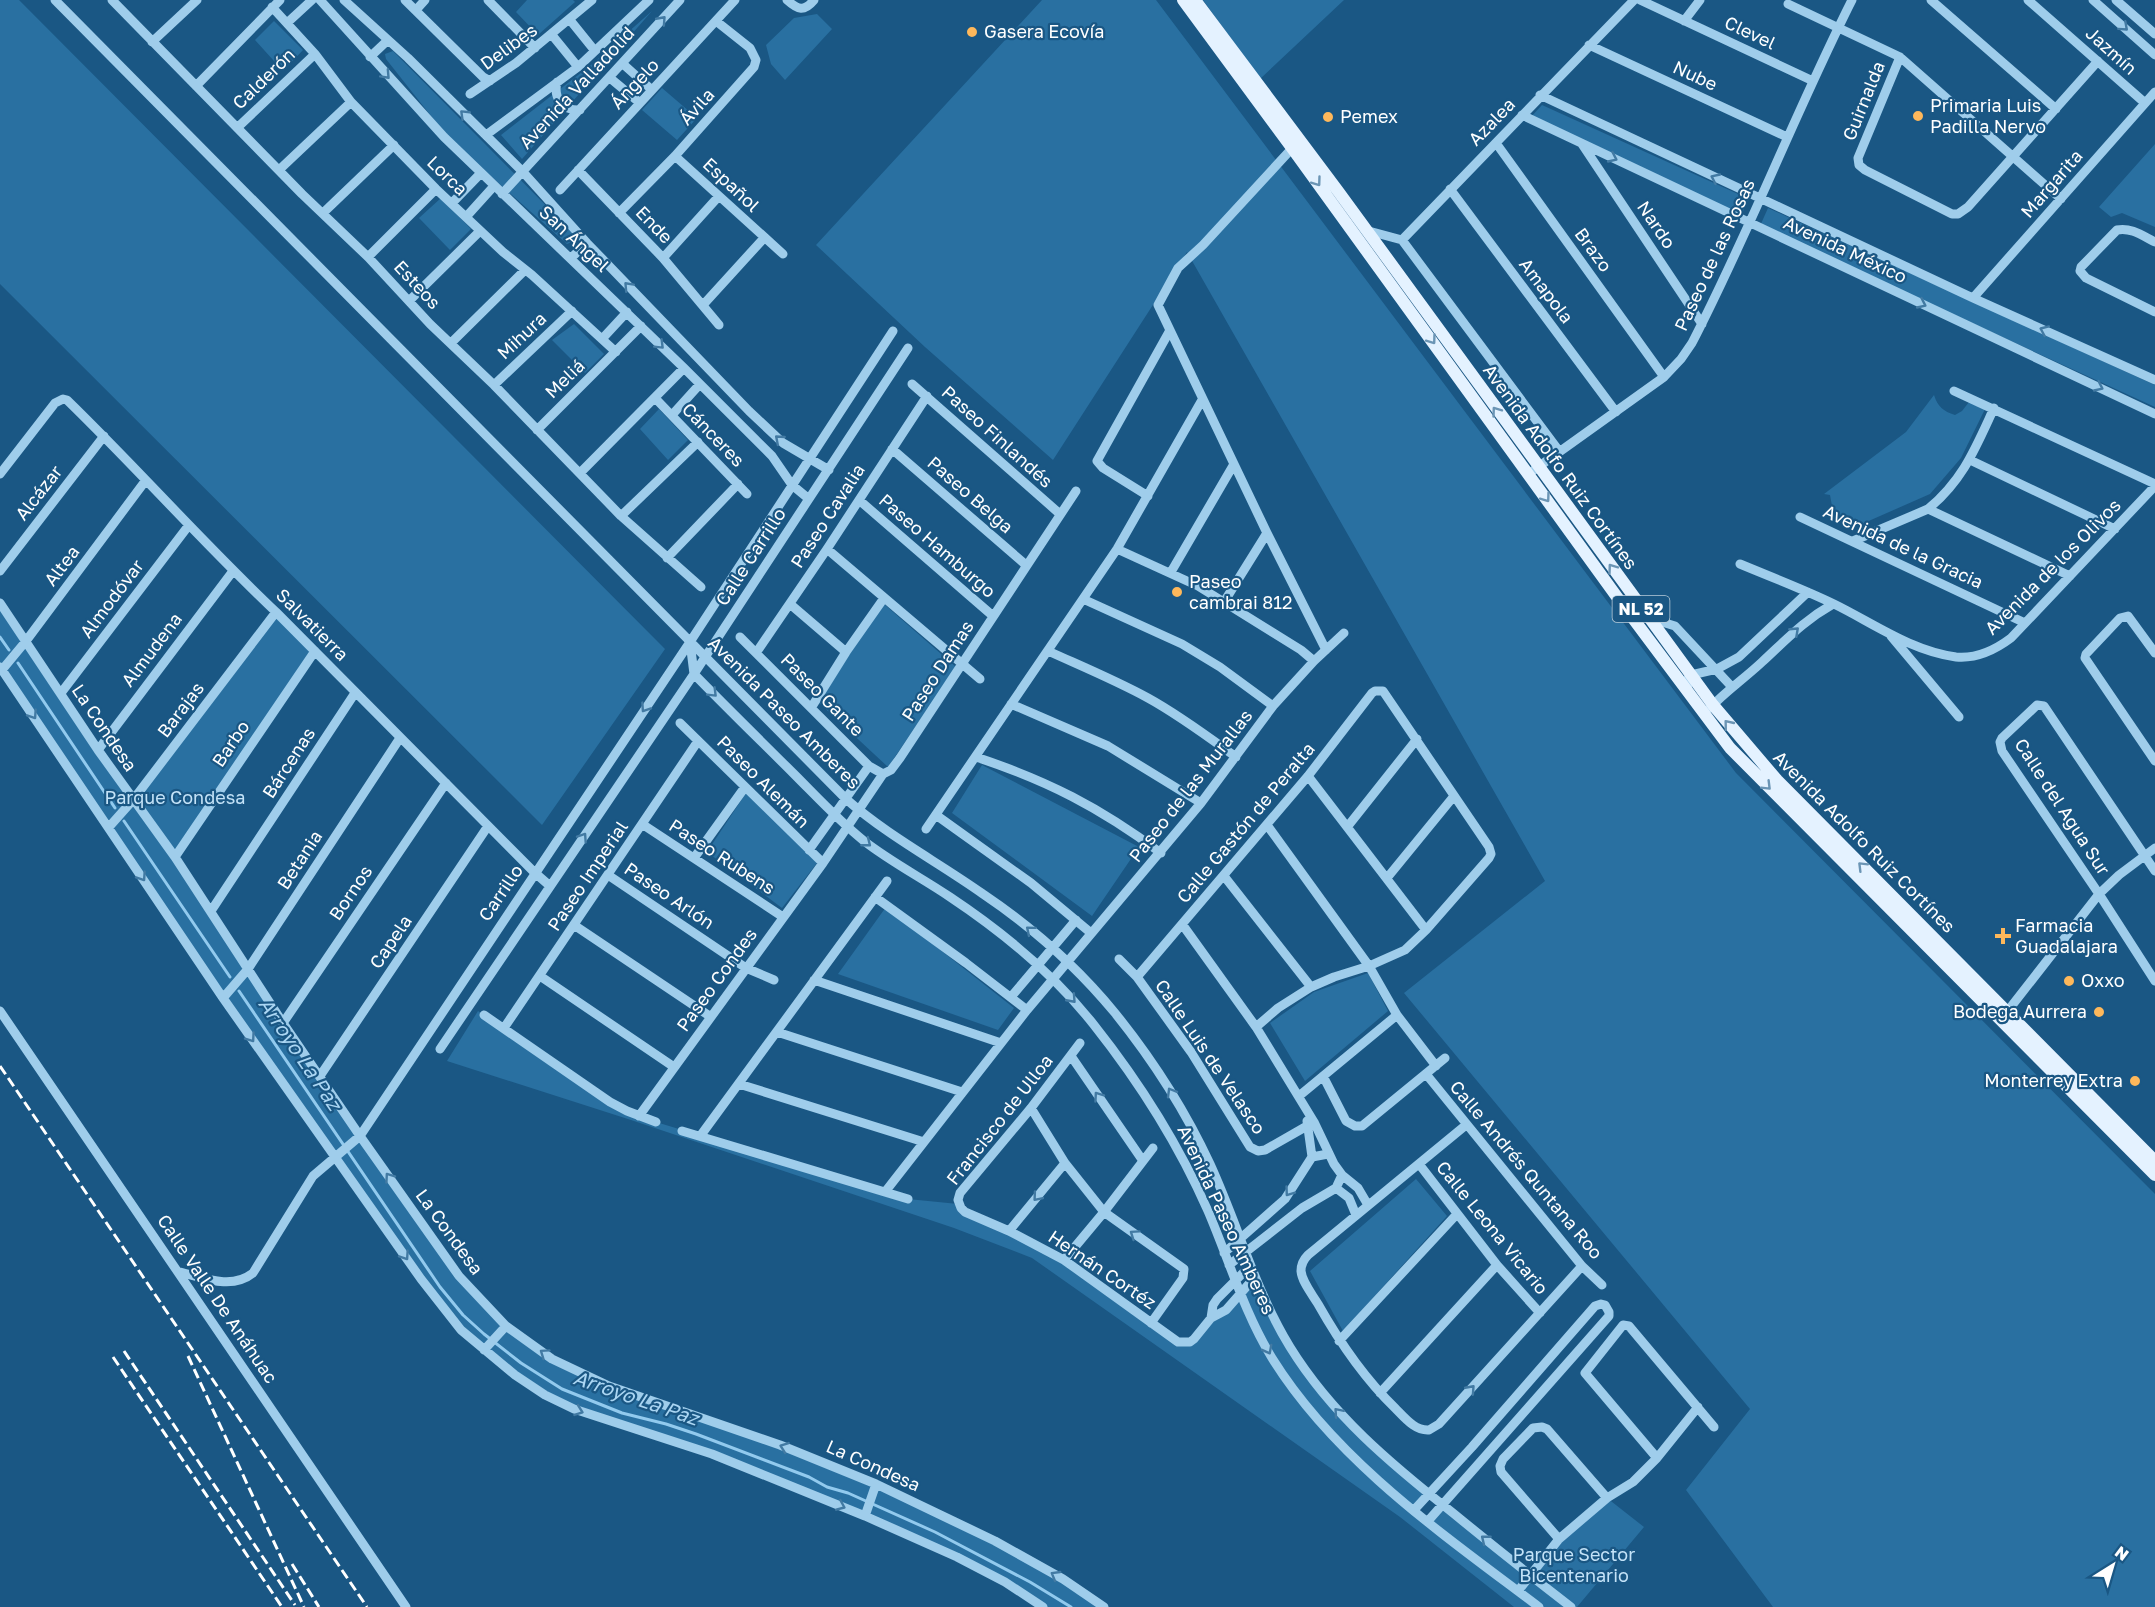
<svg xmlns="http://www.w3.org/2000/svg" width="2155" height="1607" font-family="'Golos Text',sans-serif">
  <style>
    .green { fill: #2970a1 }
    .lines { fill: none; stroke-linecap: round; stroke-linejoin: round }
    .stream { stroke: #92caee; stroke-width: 3 }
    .minor { stroke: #9fcdeb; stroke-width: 9 }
    .major { stroke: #e4f2ff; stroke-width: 12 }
    .rail { stroke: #fff; stroke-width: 3; stroke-dasharray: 10 4.5; stroke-linecap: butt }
    .oneway { stroke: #427aa3 }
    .oneway2 { stroke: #6b95b5 }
    .poi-dot { fill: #feb85b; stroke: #1a5784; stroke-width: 2 }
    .labels { text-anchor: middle; stroke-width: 4.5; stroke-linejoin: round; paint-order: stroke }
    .shield { fill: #1a5784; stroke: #bacdda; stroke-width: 1.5 }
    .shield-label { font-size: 16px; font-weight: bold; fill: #fff }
    .poi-label { font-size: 18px; fill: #fff; stroke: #1a5784; text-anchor: start }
    .street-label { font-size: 18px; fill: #fff; stroke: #1a5784 }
    .park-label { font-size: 18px; fill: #c4e3f8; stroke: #1a5784 }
    .water-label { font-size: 20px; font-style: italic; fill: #abd6f3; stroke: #1a5784 }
  </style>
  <rect width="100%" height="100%" fill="#1a5784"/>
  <path class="green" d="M0,0H19L665,649L542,825L0,284Z
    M527,0H573L575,2L538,35L516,12Z
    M1042,0H1156L1736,773L2155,1194V1607H1773L1686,1490L1750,1409L1404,993L1545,881L1187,252L1053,460L925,347L816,245Z
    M1203,0H1344L1260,79Z
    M652,11L522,159L501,135L591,65Z
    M817,14L832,29L785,80L771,64L766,45L794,18Z
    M274,21L303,50L283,71L255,40Z
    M393,51L575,235L572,242L567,244L450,140L386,59L385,54Z
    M662,88L697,118L677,140L642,110Z
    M1542,105L1749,199L1741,216L1530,118Z
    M2155,144V227L2122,213L2111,217L2099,207Z
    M441,198L471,229L450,250L419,218Z
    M1768,208L2155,385V407L1760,226Z
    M574,324L604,354L585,373L552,340Z
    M1934,395C1938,407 1943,411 1955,415L1962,411L1969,402L1986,407L1961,458L1930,494L1855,527L1834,517L1830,495L1824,494L1906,432Z
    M659,409L688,440L668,460L640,429Z
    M0,603L133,800L276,612L315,651L175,857L459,1276L506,1326L552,1359L609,1386L780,1445L969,1528L1104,1607H1044L1005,1582L807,1492L574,1409L484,1350L421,1279L0,667Z
    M884,604L956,667L888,767L817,701Z
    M982,765L1139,847L1092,916L952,813Z
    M746,793L817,863L782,908L707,852Z
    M886,907L1014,1008L998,1030L838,974Z
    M1368,973L1388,1011L1305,1081L1270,1023L1314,992Z
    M478,1011L610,1102L656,1122L908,1199L958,1204L1064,1260L1179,1342H1190L1255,1277L1274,1320L1323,1394L1428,1494L1415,1510L1428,1520L1442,1504L1531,1575L1559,1539L1607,1498L1644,1527L1577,1607H1514L1400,1517L1032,1258L954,1228L631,1120L447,1061Z
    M1416,1179L1447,1216L1343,1331L1310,1271Z"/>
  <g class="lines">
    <path class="stream" d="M0,637L9,650
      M18,663L115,808
      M124,821L230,977
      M239,991L440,1287L463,1315L484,1334L521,1363L562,1389L622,1413L666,1424L696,1434L809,1477L827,1487L848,1493L935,1532L1030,1582L1071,1607"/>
    <path class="minor" d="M55,0L846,799C888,836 938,862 983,894C1032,927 1078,968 1115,1013C1152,1059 1185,1110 1210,1164C1238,1225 1255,1290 1290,1347C1332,1415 1391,1464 1453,1513C1492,1545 1531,1576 1571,1607
      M112,0L302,194L368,257L430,324L494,385L621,516L701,587
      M320,0L444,137L684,368L772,456L792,485L809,499
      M344,0L408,58L523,172L587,243L749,411L783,443L829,470
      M405,0L483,77L490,81
      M488,0L535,48
      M787,0C798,10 804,12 814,0
      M1640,0L1813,81
      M1931,0L2056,109
      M2028,0L2145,103
      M2093,0L2155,55
      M2116,0L2155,34
      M1788,4L1900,57L2061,199
      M272,7L315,54L351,102L436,189L503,252L532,275L616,352
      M416,10L425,0
      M570,20L595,51
      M1684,21L1700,0
      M287,23L312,0
      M552,35L578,67
      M152,42L197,0
      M1589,45L1787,137
      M370,57L388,40
      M1900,57L1858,158L1859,165L1865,170L1952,214H1958L1968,207L2098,61
      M623,64L652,90
      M610,78L640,103
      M557,82C553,98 563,111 580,110
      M196,86L280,0
      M470,94L516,63L592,0
      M1540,95L1973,298L2155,380
      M1522,115L2155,414
      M237,128L315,54
      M486,135L578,67L649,0
      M1496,143L1664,377
      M1296,144L1203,245L1178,268L1158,305L1267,533L1326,650
      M1582,144L1702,324
      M675,156L783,254
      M279,170L351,102
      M578,170L663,258L719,325
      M1450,189L1616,412
      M560,190L735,0
      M502,194L680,0
      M452,203L480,174
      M323,213L394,145
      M619,213L675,156L754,67L756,60L750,48L716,21
      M466,217L494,186
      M1365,230L1402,240L1634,0
      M1402,240L1559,451
      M2155,242C2143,236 2131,227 2117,230L2081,267L2080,271L2086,278L2155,312
      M368,257L436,189
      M571,258L587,243
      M663,258L719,196
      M1973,298L2155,92
      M409,301L480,231
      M703,305L764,238
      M602,339L627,312
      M451,343L525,270
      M912,384L1060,514
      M494,385L572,311
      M1954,391L2155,484
      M655,398L747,494
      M672,415L700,384
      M537,430L641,326
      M892,449L1026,565
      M1970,460L2115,529
      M1534,470L1664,377L1681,359L1692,343C1750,231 1795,113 1852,0
      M580,473L684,368
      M0,474L55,403L63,399L67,400C138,469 204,544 276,612L534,872L550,886
      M1148,496L1103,468L1097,461L1169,332
      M859,500L993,616
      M1928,509L2070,576
      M621,516L698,442
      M1800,517L2025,623
      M1853,541L1928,509C1963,480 1975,449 1994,408
      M827,549L980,679
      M1117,549L1198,586L1301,650L1314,661
      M667,558L738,484
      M1740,564C1771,577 1803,589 1834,604C1873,623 1911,651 1956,657C1977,659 1995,650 2011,638L2155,486
      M0,571L104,436
      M1171,572L1234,464
      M1083,599L1182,644L1220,667L1273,706
      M1224,602L1267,533
      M0,603L98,750L175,857L283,1023L360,1136L459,1276L506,1326L552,1359L609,1386L780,1445L876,1484L995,1541L1063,1579L1104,1607
      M790,604L846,652
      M1649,618L1675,626L1732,687
      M1891,636L1959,717
      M740,637L869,766L883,774
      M690,642L694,674C727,708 761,741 794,774C817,797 839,821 864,841C891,862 922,878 950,897C1004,933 1054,974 1094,1025C1140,1083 1178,1143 1208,1211C1229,1260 1244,1312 1272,1358C1336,1461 1444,1535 1539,1607
      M1048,651C1081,666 1115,680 1148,698C1179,715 1207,736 1236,757
      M756,653L827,549L927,396
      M2155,653L2128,616L2120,618L2086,654L2085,658L2155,761
      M0,667L223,998L421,1279L461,1330L515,1375L545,1395L574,1409L712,1454L865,1516L957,1557L1005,1582L1043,1607
      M2,670L26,641L146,480
      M1688,692L1687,680L1691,675L1717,669L1739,657L1808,592
      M61,693L189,525
      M1011,704L1108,746L1201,803
      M811,708L846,652L884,598
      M1710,708C1726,691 1745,678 1762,662C1787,639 1803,621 1833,604
      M680,723L823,863
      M98,750L233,571
      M976,757C1048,781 1099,807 1161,853
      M1308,776L1426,930
      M936,815L1031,883L1091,933
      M642,824L783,917
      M1267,825L1369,966L1397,1015L1436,1066
      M1348,826L1417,739
      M109,827L133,800L276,612
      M926,829L1117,549L1202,400
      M809,850L869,766
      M175,857L315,651
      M694,858L745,787
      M2155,871L2044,706L2037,705L2002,738L2000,742L2002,751L2099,894L2155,981
      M608,875L746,968L774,980
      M1224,876L1311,987
      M1387,878L1454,796
      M875,897L966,963L1027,1010
      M211,911L355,693
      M1182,924L1256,1027L1314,1122L1334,1164L1342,1175L1358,1188L1368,1205
      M574,925L711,1017
      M1119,959L1137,977L1191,1052L1250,1147L1258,1151L1265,1150L1314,1122
      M540,976L674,1067
      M1137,977L1308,776L1372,693L1375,691H1383L1489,847L1491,854L1489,858L1426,930L1405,950L1369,966L1334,977L1311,987L1278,1008L1256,1027
      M814,980L1001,1043
      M1011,997L1076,920
      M223,998L248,969L400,738
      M0,1011L406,1607
      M484,1015L610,1102L627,1111L656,1122
      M2003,1017L2099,894L2119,875L2155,848
      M283,1023L446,783
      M504,1028L698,741
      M777,1032L962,1092
      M1080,1043L1031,1108L960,1193L958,1200L961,1208L965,1212L1009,1231L1064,1260L1178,1342H1190L1194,1339L1211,1318L1226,1310L1255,1277
      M440,1049L694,674L908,348
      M1071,1056L1143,1161
      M1426,1074L1582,1266L1602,1285
      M320,1076L488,826
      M1323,1076L1346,1121L1355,1126H1362L1445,1058
      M739,1084L924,1142
      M1299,1096L1397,1015
      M1031,1108L1065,1163L1104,1212L1184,1269L1183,1278L1151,1323
      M639,1116L823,863L883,774L891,770L900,758L1076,491
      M1307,1121L1312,1157
      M1466,1125L1308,1255C1304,1259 1301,1264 1301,1271C1302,1282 1312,1294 1318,1304C1340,1343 1363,1377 1395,1408C1405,1418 1415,1431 1429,1430L1439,1424L1582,1266
      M682,1131L908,1199
      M701,1135L887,881
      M1419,1164L1497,1265L1540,1313
      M1336,1188L1349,1198L1356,1215
      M885,1192L1027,1010L1201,803L1273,706L1314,661L1344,633
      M1009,1231L1065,1163
      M1224,1253L1285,1199L1312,1157L1328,1154
      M1064,1260L1104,1212L1153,1148
      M1229,1265L1302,1208L1336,1188L1342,1175
      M180,1272C204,1278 232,1290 253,1273L313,1176L360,1136L690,642L893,331
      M1211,1318L1213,1305L1217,1299L1250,1266
      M1339,1341L1457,1214
      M484,1350L506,1326
      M1380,1393L1497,1265
      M1657,1458L1585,1373L1623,1325L1629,1326L1714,1427
      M1414,1510L1472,1447L1595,1306L1601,1304L1605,1305L1609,1312V1316L1428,1521
      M865,1516L876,1484
      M1559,1539L1501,1472L1500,1466L1503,1459L1533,1428L1542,1427L1547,1429L1607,1498
      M1518,1591L1559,1539L1607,1498L1633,1482L1657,1458L1698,1407"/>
    <path class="major" d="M1183,0L1292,148L1617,597L1730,748L2155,1175
      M1195,0L1338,191L1713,705L1777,780L2155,1161"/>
    <path class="rail" d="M0,1066L367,1607
      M124,1351L295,1605
      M188,1356L304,1607
      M113,1357L282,1607
      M292,1564L319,1607"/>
  </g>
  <defs><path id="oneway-chevron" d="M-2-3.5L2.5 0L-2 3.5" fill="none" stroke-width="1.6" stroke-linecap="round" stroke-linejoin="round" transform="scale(1.5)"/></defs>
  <g class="oneway">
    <use href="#oneway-chevron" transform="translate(662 20) rotate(-48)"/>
    <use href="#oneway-chevron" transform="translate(2124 27) rotate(42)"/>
    <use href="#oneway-chevron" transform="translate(386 75) rotate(47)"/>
    <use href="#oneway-chevron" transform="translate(464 114) rotate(-136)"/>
    <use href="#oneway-chevron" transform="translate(1613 158) rotate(25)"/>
    <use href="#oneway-chevron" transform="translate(1715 178) rotate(-155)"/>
    <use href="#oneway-chevron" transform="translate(628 286) rotate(-133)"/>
    <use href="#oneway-chevron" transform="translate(1922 304) rotate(25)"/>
    <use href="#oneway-chevron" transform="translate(2044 330) rotate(-156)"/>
    <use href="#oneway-chevron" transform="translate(660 345) rotate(45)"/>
    <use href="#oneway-chevron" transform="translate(2099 387) rotate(25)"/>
    <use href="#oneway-chevron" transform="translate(779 439) rotate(-139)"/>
    <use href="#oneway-chevron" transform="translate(1795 631) rotate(-43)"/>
    <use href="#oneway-chevron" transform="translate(713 693) rotate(45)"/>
    <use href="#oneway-chevron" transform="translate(645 708) rotate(124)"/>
    <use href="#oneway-chevron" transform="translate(33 715) rotate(56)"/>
    <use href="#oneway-chevron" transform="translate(583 837) rotate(-56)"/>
    <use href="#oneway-chevron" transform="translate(867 843) rotate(38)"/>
    <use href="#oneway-chevron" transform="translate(142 877) rotate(56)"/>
    <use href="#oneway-chevron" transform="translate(1030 930) rotate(-140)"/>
    <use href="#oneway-chevron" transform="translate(1072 999) rotate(48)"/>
    <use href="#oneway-chevron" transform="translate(251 1038) rotate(55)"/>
    <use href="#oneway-chevron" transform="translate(1171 1092) rotate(-120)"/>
    <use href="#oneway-chevron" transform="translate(1098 1096) rotate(-125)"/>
    <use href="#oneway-chevron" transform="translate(389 1177) rotate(-125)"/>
    <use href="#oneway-chevron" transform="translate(1289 1192) rotate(126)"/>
    <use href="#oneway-chevron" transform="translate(1037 1197) rotate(130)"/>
    <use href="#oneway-chevron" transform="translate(1134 1234) rotate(-145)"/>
    <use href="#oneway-chevron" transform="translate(405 1256) rotate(56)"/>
    <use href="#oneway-chevron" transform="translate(1268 1350) rotate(62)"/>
    <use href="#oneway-chevron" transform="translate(544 1353) rotate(-145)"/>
    <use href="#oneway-chevron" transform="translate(1471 1389) rotate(-48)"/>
    <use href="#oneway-chevron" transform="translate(579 1411) rotate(20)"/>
    <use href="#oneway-chevron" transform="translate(1338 1412) rotate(-131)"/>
    <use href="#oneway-chevron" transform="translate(784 1447) rotate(-160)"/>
    <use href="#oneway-chevron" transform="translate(841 1506) rotate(23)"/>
    <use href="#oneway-chevron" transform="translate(1485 1539) rotate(-141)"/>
    <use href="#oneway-chevron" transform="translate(1055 1575) rotate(-150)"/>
  </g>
  <g class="oneway2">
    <use href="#oneway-chevron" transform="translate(1317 182) rotate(54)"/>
    <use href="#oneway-chevron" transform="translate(1432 340) rotate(54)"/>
    <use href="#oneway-chevron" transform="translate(1496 411) rotate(-126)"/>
    <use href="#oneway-chevron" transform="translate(1546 498) rotate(54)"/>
    <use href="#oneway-chevron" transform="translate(1612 568) rotate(-126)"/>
    <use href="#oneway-chevron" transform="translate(1728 724) rotate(-129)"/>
    <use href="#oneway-chevron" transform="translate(1767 786) rotate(45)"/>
    <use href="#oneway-chevron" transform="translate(1862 866) rotate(-135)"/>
  </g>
  <g class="poi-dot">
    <circle cx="972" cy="32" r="6"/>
    <circle cx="1918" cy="116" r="6"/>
    <circle cx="1328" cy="117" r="6"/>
    <circle cx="1177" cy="592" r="6"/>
    <path d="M2000 927h6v6h6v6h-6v6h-6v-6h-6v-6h6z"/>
    <circle cx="2069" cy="981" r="6"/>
    <circle cx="2099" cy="1012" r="6"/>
    <circle cx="2135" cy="1081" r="6"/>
  </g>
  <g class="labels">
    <rect class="shield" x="1612.5" y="596" width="57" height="26" rx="4.5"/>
    <g class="shield-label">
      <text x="1641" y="615">NL 52</text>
    </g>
    <g class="poi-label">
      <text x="984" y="38">Gasera Ecovía</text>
      <text x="1930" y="112">Primaria Luis<tspan x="1930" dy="21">Padilla Nervo</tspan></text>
      <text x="1340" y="123">Pemex</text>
      <text x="1189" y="588">Paseo<tspan x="1189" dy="21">cambrai 812</tspan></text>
      <text x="2015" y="932">Farmacia<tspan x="2015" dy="21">Guadalajara</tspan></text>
      <text x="2081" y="987">Oxxo</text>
      <text x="2087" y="1018" text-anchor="end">Bodega Aurrera</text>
      <text x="2123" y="1087" text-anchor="end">Monterrey Extra</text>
    </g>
    <g class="street-label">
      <text transform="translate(1750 33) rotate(25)" y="6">Clevel</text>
      <text transform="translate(509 47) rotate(-36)" y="6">Delibes</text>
      <text transform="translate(2111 51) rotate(42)" y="6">Jazmín</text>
      <text transform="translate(1695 76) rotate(25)" y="6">Nube</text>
      <text transform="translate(264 79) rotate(-44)" y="6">Calderón</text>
      <text transform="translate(635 84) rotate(-47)" y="6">Ángelo</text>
      <text transform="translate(577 88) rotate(-47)" y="6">Avenida Valladolid</text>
      <text transform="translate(1864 101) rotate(-68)" y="6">Guirnalda</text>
      <text transform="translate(697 107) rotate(-48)" y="6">Ávila</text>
      <text transform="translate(1492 122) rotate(-46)" y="6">Azalea</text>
      <text transform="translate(447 176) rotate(44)" y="6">Lorca</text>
      <text transform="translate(2052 184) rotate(-49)" y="6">Margarita</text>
      <text transform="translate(731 185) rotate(43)" y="6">Español</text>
      <text transform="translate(654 225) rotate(46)" y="6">Ende</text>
      <text transform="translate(1656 225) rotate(56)" y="6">Nardo</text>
      <text transform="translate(574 239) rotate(43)" y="6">San Ángel</text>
      <text transform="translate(1593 250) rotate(54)" y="6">Brazo</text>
      <text transform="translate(1845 250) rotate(25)" y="6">Avenida México</text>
      <text transform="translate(1715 255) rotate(-65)" y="6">Paseo de las Rosas</text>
      <text transform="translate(417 285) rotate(47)" y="6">Esteos</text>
      <text transform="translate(1546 291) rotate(53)" y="6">Amapola</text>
      <text transform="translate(522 336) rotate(-43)" y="6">Mihura</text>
      <text transform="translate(565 379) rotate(-44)" y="6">Meliá</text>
      <text transform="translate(713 435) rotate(46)" y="6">Cánceres</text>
      <text transform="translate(997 437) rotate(42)" y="6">Paseo Finlandés</text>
      <text transform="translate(1560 467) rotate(54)" y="6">Avenida Adolfo Ruiz Cortínes</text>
      <text transform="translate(39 493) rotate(-52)" y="6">Alcázar</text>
      <text transform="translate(970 495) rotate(41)" y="6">Paseo Belga</text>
      <text transform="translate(828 516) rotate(-57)" y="6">Paseo Cavalia</text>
      <text transform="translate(937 546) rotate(41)" y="6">Paseo Hamburgo</text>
      <text transform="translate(1903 547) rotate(25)" y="6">Avenida de la Gracia</text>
      <text transform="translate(751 557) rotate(-57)" y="6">Calle Carrillo</text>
      <text transform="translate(62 566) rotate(-53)" y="6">Altea</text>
      <text transform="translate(2053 567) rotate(-45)" y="6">Avenida de los Olivos</text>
      <text transform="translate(112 599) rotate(-53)" y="6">Almodóvar</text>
      <text transform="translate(312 625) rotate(45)" y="6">Salvatierra</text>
      <text transform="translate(152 650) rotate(-53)" y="6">Almudena</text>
      <text transform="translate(938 671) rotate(-57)" y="6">Paseo Damas</text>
      <text transform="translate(822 695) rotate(45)" y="6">Paseo Gante</text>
      <text transform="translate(181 710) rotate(-53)" y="6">Barajas</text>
      <text transform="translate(784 713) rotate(45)" y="6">Avenida Paseo Amberes</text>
      <text transform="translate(104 728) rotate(56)" y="6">La Condesa</text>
      <text transform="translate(231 744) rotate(-56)" y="6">Barbo</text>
      <text transform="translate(289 763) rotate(-57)" y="6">Bárcenas</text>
      <text transform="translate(763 782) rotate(45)" y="6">Paseo Alemán</text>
      <text transform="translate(1191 786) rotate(-52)" y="6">Paseo de las Murallas</text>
      <text transform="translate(2062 807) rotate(57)" y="6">Calle del Agua Sur</text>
      <text transform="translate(1246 823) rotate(-50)" y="6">Calle Gastón de Peralta</text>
      <text transform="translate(1864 842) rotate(45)" y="6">Avenida Adolfo Ruiz Cortínes</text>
      <text transform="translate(722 857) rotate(33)" y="6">Paseo Rubens</text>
      <text transform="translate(300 860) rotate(-57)" y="6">Betania</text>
      <text transform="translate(588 876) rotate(-56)" y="6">Paseo Imperial</text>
      <text transform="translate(351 893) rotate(-56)" y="6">Bornos</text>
      <text transform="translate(501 893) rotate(-56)" y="6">Carrillo</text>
      <text transform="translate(669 896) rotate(34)" y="6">Paseo Arlón</text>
      <text transform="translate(391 942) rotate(-56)" y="6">Capela</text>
      <text transform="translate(717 980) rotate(-54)" y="6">Paseo Condes</text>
      <text transform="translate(1210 1057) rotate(56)" y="6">Calle Luis de Velasco</text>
      <text transform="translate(1000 1120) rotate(-52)" y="6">Francisco de Ulloa</text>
      <text transform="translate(1526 1170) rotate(50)" y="6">Calle Andrés Quntana Roo</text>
      <text transform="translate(1226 1220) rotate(65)" y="6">Avenida Paseo Amberes</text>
      <text transform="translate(1492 1228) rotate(51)" y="6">Calle Leona Vicario</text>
      <text transform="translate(449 1232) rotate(54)" y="6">La Condesa</text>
      <text transform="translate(1102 1270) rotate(34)" y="6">Hernán Cortéz</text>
      <text transform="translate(217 1299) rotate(56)" y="6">Calle Valle De Anáhuac</text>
      <text transform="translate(873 1466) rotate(24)" y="6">La Condesa</text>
    </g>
    <g class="park-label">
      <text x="175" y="804">Parque Condesa</text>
      <text x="1574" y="1561">Parque Sector<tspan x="1574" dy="21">Bicentenario</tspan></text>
    </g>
    <g class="water-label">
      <text transform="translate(300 1054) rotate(56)" y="7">Arroyo La Paz</text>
      <text transform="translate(636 1398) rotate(19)" y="7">Arroyo La Paz</text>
    </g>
  </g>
  <g transform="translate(2113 1565) rotate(37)" stroke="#1a5784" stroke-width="4.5" paint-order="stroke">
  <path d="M0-4.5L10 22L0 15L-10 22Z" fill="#ffffff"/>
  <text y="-9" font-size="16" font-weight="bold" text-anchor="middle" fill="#ffffff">N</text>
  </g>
</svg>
